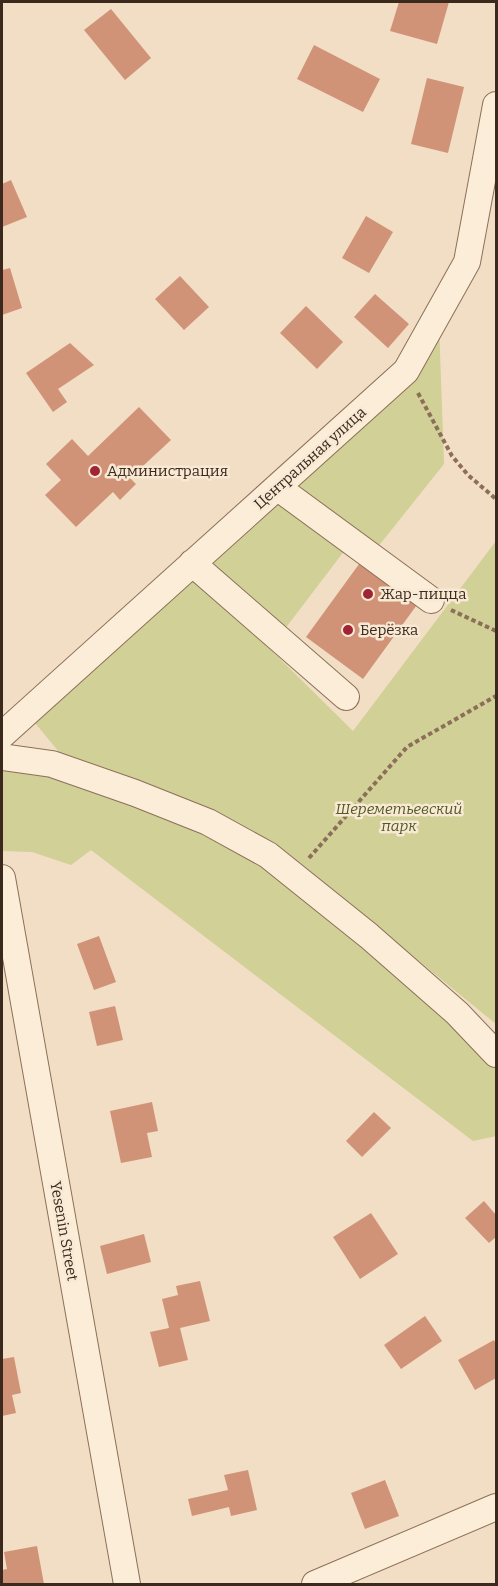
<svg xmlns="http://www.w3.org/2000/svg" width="498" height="1586" font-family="Bitter,serif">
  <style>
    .green { fill: #d0d097 }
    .building { fill: #d19378 }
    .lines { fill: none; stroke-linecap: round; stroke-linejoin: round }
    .minor-casing { stroke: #8d6f59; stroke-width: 28 }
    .path { stroke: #8d6f59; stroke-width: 4; stroke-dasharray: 4.5 3; stroke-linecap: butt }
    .minor { stroke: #fbedd8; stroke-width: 26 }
    .poi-dot { fill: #a02534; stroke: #f8e9d4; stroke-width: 2 }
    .labels { text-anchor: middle; stroke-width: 5; stroke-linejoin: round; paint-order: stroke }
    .street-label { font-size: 15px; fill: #3c291e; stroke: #f8e9d4 }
    .poi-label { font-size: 15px; fill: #3c291e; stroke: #f8e9d4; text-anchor: start }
    .park-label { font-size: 15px; font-style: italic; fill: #525a23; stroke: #f8e9d4 }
  </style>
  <rect width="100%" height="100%" fill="#f1dec4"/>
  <path class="green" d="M439,324L444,464L373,553L285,486Z
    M282,495L348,546L281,634L200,564Z
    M496,541V1024L278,846L175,800L69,764L31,718L192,572L353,731Z
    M2,763L55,771L265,857L496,1061V1136L473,1141L91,850L71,865L32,852L2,851Z"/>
  <path class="building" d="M399,2H449L437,44L390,31Z
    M111,9L151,58L125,80L84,30Z
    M314,45L380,79L363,112L297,79Z
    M427,78L464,87L448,153L411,144Z
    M11,180L27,217L2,227V184Z
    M366,216L393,232L369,273L342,258Z
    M10,268L22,308L2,315V270Z
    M180,276L209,307L184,330L155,299Z
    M375,294L409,324L388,348L354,317Z
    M306,306L343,342L317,369L280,333Z
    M70,343L94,365L58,389L67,402L53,412L26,373Z
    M139,407L171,440L130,478L136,484L120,500L113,492L76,527L45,495L61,480L46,464L72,439L88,456Z
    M362,560L419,602L363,679L306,637Z
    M99,936L116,982L94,990L77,944Z
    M115,1006L123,1040L97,1046L89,1012Z
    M152,1102L158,1131L147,1133L152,1157L121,1163L110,1111Z
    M374,1112L391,1128L362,1157L346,1141Z
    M484,1201L496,1215V1237L489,1243L465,1218Z
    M371,1213L398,1254L360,1279L333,1237Z
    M144,1234L151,1262L107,1274L100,1246Z
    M200,1281L210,1321L180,1328L188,1360L159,1367L150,1332L169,1328L162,1299L178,1295L176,1286Z
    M425,1316L442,1341L401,1369L384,1345Z
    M494,1340L496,1344V1378L475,1390L458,1360Z
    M14,1357L21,1393L12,1395L16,1413L2,1416V1359Z
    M248,1470L257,1510L231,1516L229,1507L192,1516L188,1499L228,1490L224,1475Z
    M385,1480L399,1516L365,1529L351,1493Z
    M37,1546L44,1584H2V1570L7,1569L4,1552Z"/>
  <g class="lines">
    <g class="minor-casing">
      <path id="minor" d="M277,487L431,600
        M192,563L346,697
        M2,735L406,371L467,262L496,105
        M2,757L52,764L135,793L208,822L268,855L369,936L457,1013L496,1054
        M2,878L127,1584
        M315,1584L496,1507"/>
    </g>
    <path class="path" d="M418,393L452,456L468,475L496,499
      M451,610L496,631
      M309,858L407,747L496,696"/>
    <use href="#minor" class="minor"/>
  </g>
  <g class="poi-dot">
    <circle cx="95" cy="471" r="6"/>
    <circle cx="368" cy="594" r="6"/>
    <circle cx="348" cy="630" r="6"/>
  </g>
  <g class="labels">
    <g class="street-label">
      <text transform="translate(310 458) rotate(-42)" y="5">Центральная улица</text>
      <text transform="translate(64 1231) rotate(80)" y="5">Yesenin Street</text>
    </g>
    <g class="poi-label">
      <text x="107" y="476">Администрация</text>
      <text x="380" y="599">Жар-пицца</text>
      <text x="360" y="635">Берёзка</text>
    </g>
    <g class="park-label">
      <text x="399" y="814">Шереметьевский<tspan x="399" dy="17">парк</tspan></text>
    </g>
  </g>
  <rect width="498" height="1586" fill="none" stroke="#3c291e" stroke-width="6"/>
</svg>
